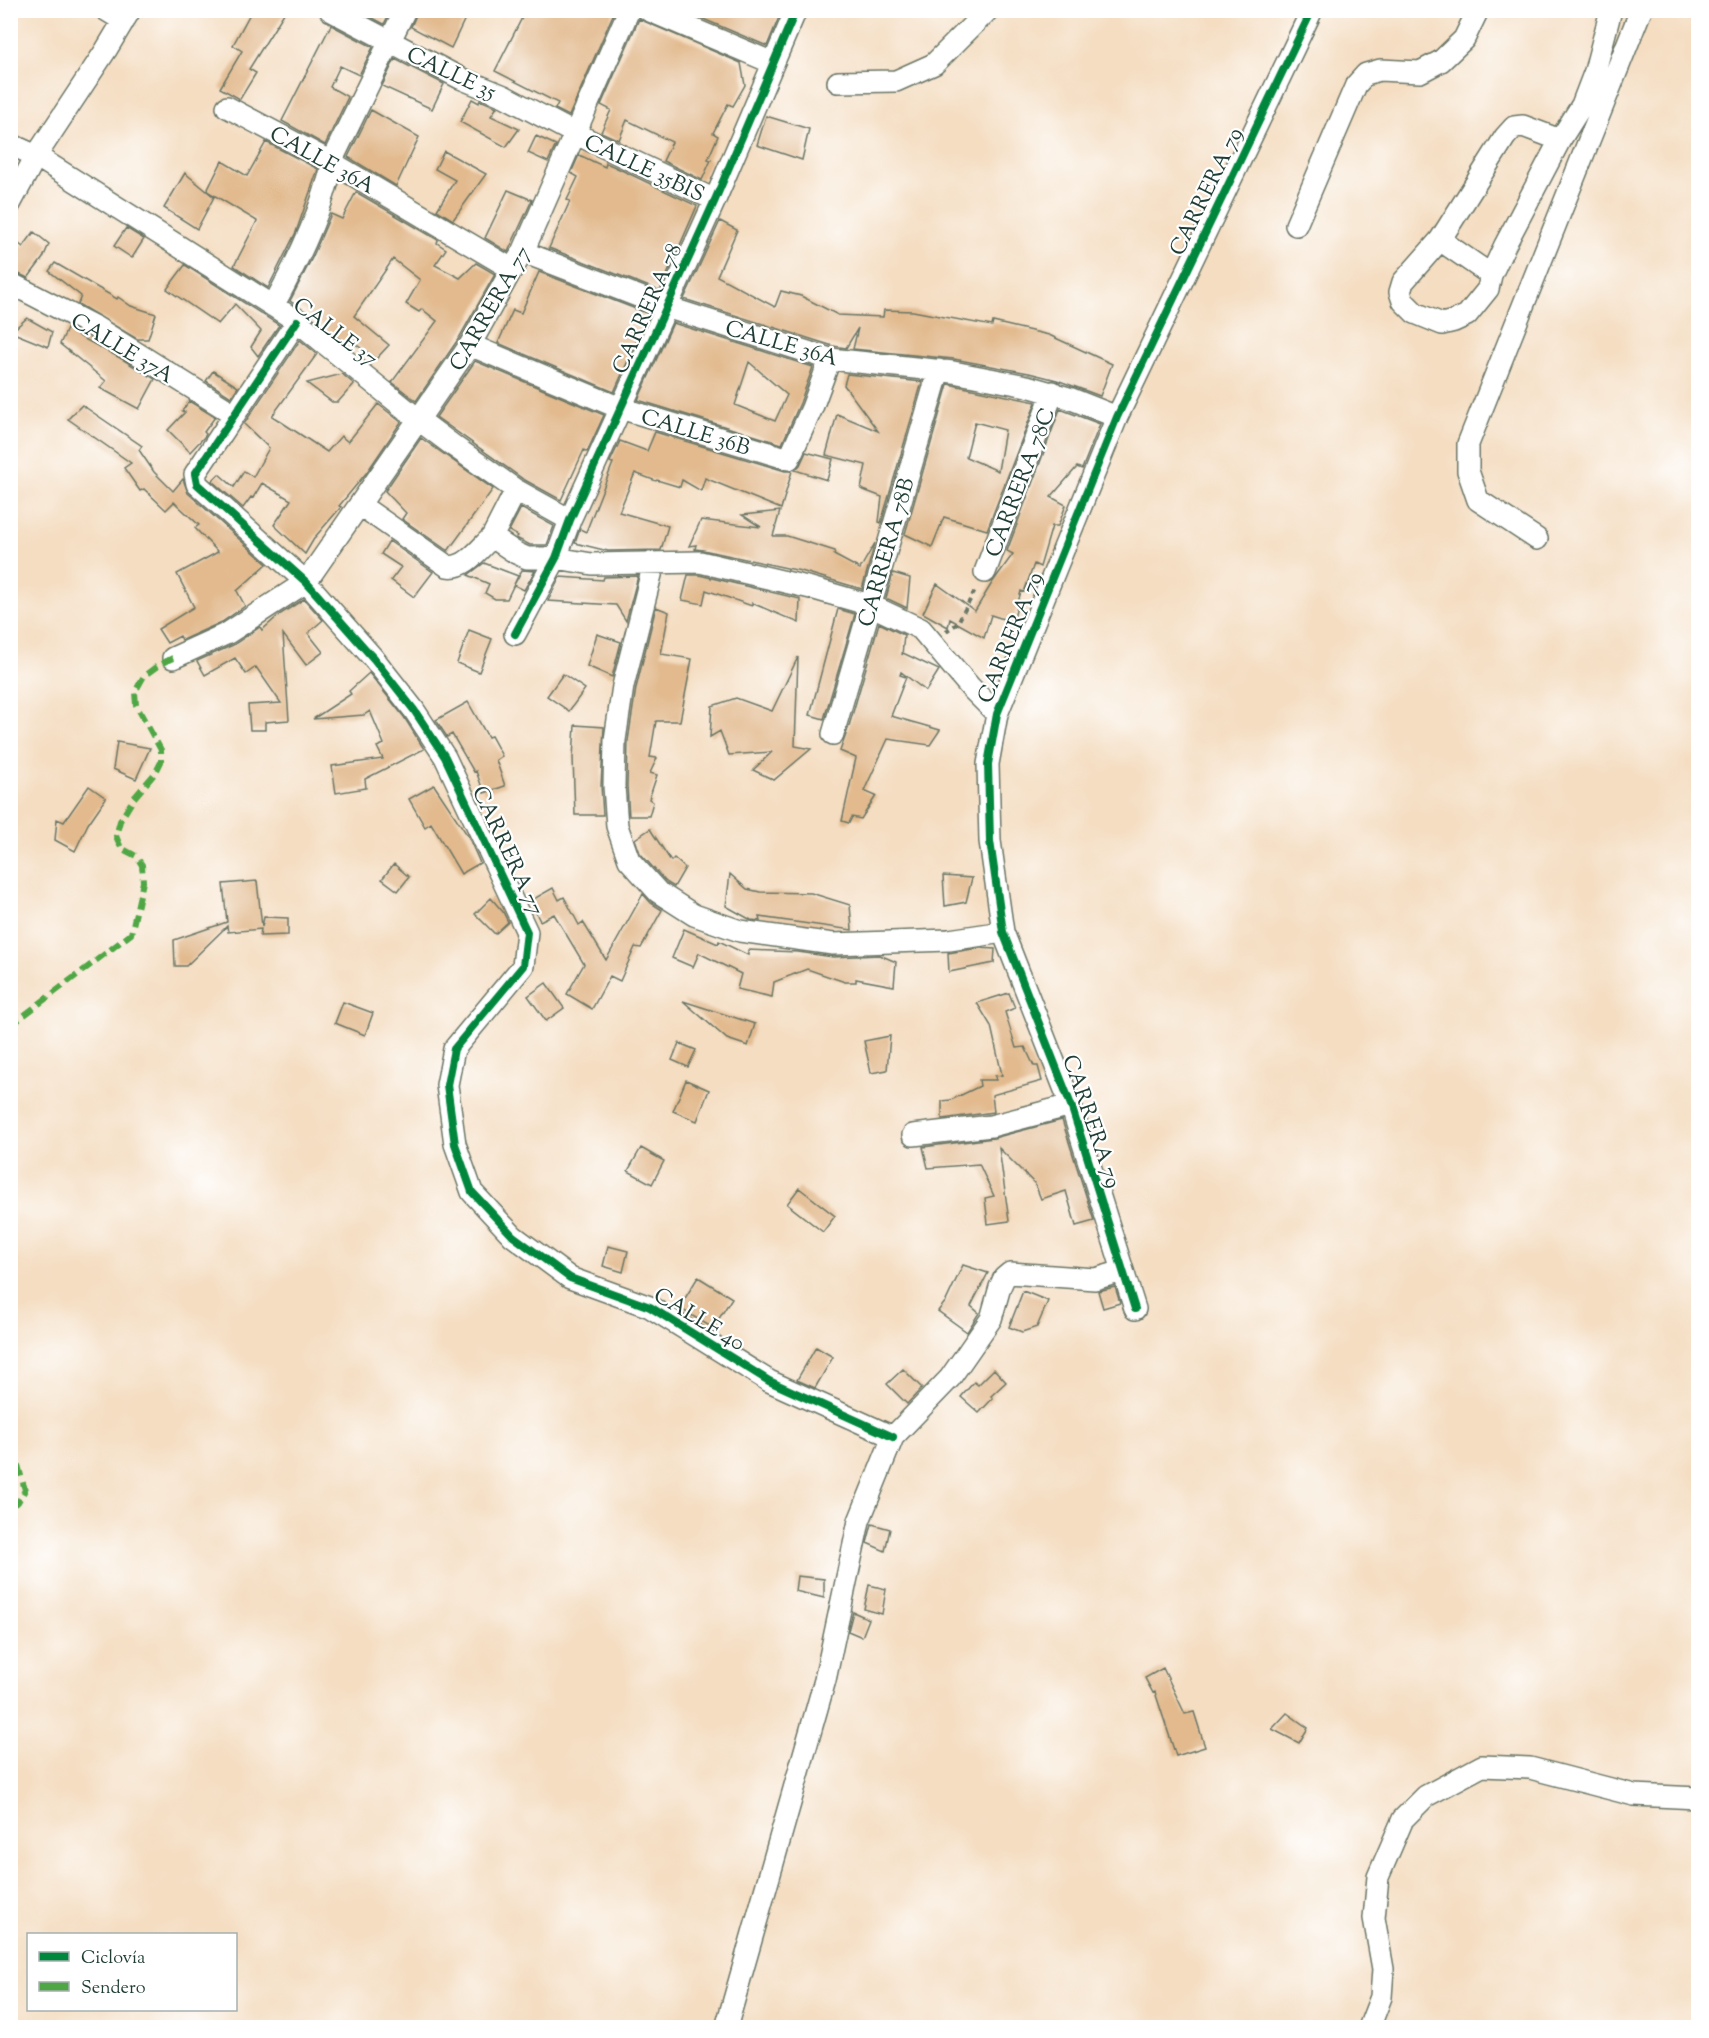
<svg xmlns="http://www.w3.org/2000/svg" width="1709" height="2038" font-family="'Sorts Mill Goudy',serif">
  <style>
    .building { fill: #e2ba8e; fill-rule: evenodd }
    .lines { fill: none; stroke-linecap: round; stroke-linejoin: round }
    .minor-casing { stroke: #6a7565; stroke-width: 24 }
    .path { stroke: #6a7565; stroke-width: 4; stroke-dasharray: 4.5 4.5; stroke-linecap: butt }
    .minor { stroke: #fff; stroke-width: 21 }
    .quiet { stroke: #4fa644; stroke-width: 6; stroke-dasharray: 12 6; stroke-linecap: butt }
    .cycleway-casing { stroke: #fff; stroke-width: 11 }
    .cycleway { stroke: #00873e; stroke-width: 8 }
    .labels { text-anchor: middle; stroke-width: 4.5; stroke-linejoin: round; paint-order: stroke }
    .street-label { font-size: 22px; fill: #1f3d34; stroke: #fff }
  </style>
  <rect width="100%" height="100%" fill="#fff"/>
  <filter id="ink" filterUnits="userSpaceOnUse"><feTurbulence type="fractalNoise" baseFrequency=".0167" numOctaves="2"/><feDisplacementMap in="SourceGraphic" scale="12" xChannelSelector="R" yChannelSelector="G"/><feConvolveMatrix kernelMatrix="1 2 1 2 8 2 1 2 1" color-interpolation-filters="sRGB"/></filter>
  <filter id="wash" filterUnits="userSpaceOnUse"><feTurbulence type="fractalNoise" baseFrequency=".008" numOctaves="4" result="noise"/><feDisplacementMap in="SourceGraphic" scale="24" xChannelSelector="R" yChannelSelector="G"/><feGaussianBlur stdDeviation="1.35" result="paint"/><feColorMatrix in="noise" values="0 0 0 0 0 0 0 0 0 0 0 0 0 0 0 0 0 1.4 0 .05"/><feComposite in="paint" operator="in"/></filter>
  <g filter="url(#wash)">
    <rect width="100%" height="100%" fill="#f4ddc1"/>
    <g id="blocks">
      <path class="building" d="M252,10H286L249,69L256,73L240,99L220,88L242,51L233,45Z
        M358,10H391L384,24Z
        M418,10H469L451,48L411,27Z
        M526,10H615L569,116L555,109L558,103L495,71Z
        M682,10H782L767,46Z
        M639,19L741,63L745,85L733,106L728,104L713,133L718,136L708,159L711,160L702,180L663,161L672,142L627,120L619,140L601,132L611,110L601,105Z
        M331,25L373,47L359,75L340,66L330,87L348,97L325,145L282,121Z
        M395,59L444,84L432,109L382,86Z
        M472,99L479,103L480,100L497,107L491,116L519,129L506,147L460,122Z
        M371,110L419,137L396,186L348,157Z
        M766,116L809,129L802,160L757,145Z
        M536,136L556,145L548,162L528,153Z
        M266,142L318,169L296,232L268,288L234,266L257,221L207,191L222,161L247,176Z
        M444,151L486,174L453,220L437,210L455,180L435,169Z
        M579,155L605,167L606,163L615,167L697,206L660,291L549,248L570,201L567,200L578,177L571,173Z
        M185,173L214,197L197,229L164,208Z
        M508,190L532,200L508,252L485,238Z
        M356,192L438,240L437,243L446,249L435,265L460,278L476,263L495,274L459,338L416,401L392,382L437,321L422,309L419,312L406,304L420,280L393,259L354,316L389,345L376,359L350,340L347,343L342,341L305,311L290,301L313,256L331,214L342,219Z
        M720,221L737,230L717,276L775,307L781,291L801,296L838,315L883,317L884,310L913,311L992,326L993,322L1049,335L1112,364L1100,396L1057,380L1029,373L954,359L853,349L858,328L846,348L833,346L684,299Z
        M126,228L144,239L132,258L114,246Z
        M34,232L49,244L43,258L28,278L10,270V237L23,247Z
        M55,263L117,299L118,297L131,306L156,314L148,339H137L78,304L81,296L49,271Z
        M185,265L279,325L258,356L251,347L261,331L235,304L218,324L167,289Z
        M539,272L649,314L614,392L498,343L513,310L521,313Z
        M27,318L52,332L48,347L11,332Z
        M673,323L813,367L800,403L782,444L638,400ZM749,362L787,395L775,421L735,405Z
        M68,327L84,336L77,335L122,359L155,379L139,409L100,388L106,381L60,344Z
        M300,340L317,354L272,416L327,452L341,436L348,442L378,404L401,422L367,472L339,506L341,507L315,537L305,554L274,525L291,500L262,483L253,498L251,497L243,508L212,481L219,474L234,487L244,471L253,477L269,448L244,424Z
        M475,361L604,415L587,452L584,450L561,500L523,479L436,417Z
        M213,371L238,387L231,397L206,381Z
        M342,374L354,384L338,402H332L307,383Z
        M847,374L922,382L881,523L879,522L882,497L861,489L866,465L826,455L837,414L878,431L844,385Z
        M948,384L1036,402L987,530L944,517L932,547L905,534ZM975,422L1005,430L998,471L966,457Z
        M189,401L215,417L204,432L206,434L205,436L190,452L168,430L185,412L182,411Z
        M82,405L142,446L139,450L154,472L173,491L183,479L188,493L267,564L237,591L245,606L222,622L182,640L180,636L167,643L158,629L194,607L177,574L218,552L195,528L199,525L174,502L166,510L144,489L140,491L124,468L131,463L68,419Z
        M1060,409L1100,424L1082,469L1077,467L1051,497L1066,505L1058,526H1052L1040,567L1034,564L1024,592L1021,591L1013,622L991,615L984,638L950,619L948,627L923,613L937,584L975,611L992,583L1013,554L1007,551Z
        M655,432L785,471H792L781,509L705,478L701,491L682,480L680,487L657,480L656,481L635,473L619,512L668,526L661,550L608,551L575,543L580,529L586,532L613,463L610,462L620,441L647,451Z
        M421,438L493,489L448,551L402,519L406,513L385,491Z
        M806,452L833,459L827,480L795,470L800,465Z
        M521,508L554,526L547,545H530L516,538L518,536L509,531Z
        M780,511L773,536H787L835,551L834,555L860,569L875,543L862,589L801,571L703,550L695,549L696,545L689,546L701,520L761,527L742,515Z
        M389,541L433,572L414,597L391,580L401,567L381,554Z
        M484,563L518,576L507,599H495L485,593L489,584L468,575Z
        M522,570L535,571L524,590L514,585Z
        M893,573L910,578L907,608L886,598Z
        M688,575H699L800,599L799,623L752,603V606L706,590L703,604L682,600Z
        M638,576L626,621L616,605L548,601L560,577L603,580L604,577Z
        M304,599L323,620L308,633L323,652L306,665L283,634L289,720L265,722V730H250L248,705L281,703L256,667L246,674L235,658L205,675L197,661L233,645L260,627L262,630L279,615Z
        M656,607L669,612L661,654L692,659L680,721H656L650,757L657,758L650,773L657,775L649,799L653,802L649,816H629L627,786L628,741L636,688Z
        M838,609L855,614L824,719L810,715Z
        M879,623L904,635L902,655L903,653L939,670L926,691L901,672L900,675L906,677L891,716L940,730L930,745L888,739L864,791L876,796L861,819L852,817L849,823L842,821L856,758L840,751L849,726Z
        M469,630L492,639L479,672L457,663Z
        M597,634L621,642L612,677L587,666Z
        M798,657L795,746L811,749L774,780L753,770L772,752L729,755L720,731L710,737L712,706L736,698L772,711Z
        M369,673L404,717L424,749L365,779L366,788L336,793L332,766L383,759L377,747L384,744L370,711L364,715L313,719L351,694L349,691Z
        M563,674L585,689L569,711L547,696Z
        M468,702L488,737L491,736L502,756L496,760L505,786L484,793L476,771L474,772L452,734L447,737L436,720Z
        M575,725L604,727L601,786L603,815H575L573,758Z
        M117,742L150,748L136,779L113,769Z
        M434,785L468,836L480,863L461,874L431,823L425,827L409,799Z
        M89,786L106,798L88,824L75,851L55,840L57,819L64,822Z
        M650,829L671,861L674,858L685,868L674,887L666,882L640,853L635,839Z
        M394,864L409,877L398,891L382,879Z
        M730,874L747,889L760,892L811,893L850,905L852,930L759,917L760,921L751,920L726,906Z
        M943,876L972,878L966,902L945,906Z
        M257,881L262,927L264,917L288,918V935L260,936L261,929L228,932L227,926L186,966H175L174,940L227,922L223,884Z
        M553,888L559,900L564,897L579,925L583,922L606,960L643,894L651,903L662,910L641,948L635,947L620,981L610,976L592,1009L567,994L584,964L554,914L540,921L530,901Z
        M491,898L503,912L508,922L495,934L475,914Z
        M684,929L718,944L719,941L748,955V950L798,952L833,957L880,955L896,962L894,986L856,979V982H845L807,969L774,982L772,997L737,989L741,974L699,953L693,967L672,958Z
        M979,948L995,949L994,963L949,972L948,953Z
        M546,983L564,1008L546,1021L528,996Z
        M1009,993L1015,1008L1005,1012L1016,1048L1025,1047L1034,1066H1038L1042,1081L992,1095L994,1112L942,1119V1101L951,1100L980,1086L979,1080H996L995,1076L1002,1075L991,1026L977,1003Z
        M683,1001L755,1024L748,1046L727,1039Z
        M343,1002L373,1013L365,1035L335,1023Z
        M890,1036L887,1070L871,1073L864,1041Z
        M679,1043L696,1050L688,1067L672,1060Z
        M686,1080L709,1090L697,1121L673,1111Z
        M1062,1120L1094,1221L1076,1226L1066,1191L1041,1199L1035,1184L999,1148L1009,1221L988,1224L985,1198L994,1196L979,1164L928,1168L923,1147L994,1138Z
        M641,1148L664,1161L652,1184L628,1171Z
        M799,1188L835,1216L823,1232L787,1204Z
        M608,1246L628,1251L623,1272L603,1266Z
        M963,1265L988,1273L971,1306L979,1313L967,1332L938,1311L946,1301Z
        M698,1277L732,1298L713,1328L679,1308Z
        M1115,1287L1120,1303L1103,1308L1098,1291Z
        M1023,1291L1048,1301L1037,1327L1022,1332L1009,1327Z
        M816,1347L833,1357L815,1388L797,1380Z
        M903,1369L922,1388L907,1404L887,1384Z
        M994,1369L1006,1382L991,1396L993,1398L979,1413L961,1397L974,1382L978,1385Z
        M872,1524L890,1529L885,1551L867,1543Z
        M797,1576L824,1579V1598L795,1591Z
        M869,1585L886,1589L882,1614L864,1609Z
        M853,1612L869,1619L862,1637L848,1631Z
        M1163,1668L1185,1714L1194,1712L1205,1747L1176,1756L1155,1692L1153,1693L1145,1678Z
        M1287,1713L1308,1728L1299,1743L1272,1729Z"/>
    </g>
  </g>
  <g filter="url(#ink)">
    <use href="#blocks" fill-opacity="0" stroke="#6a7565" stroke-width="1.5"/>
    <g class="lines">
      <g class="minor-casing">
        <path id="minor" d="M106,10L124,21
          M330,10L460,78L504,96L574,133L715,200
          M648,10L773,63
          M838,82L896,81L934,64L988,10
          M227,107L331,162L512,269
          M10,144L36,156L297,321L419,420L455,447L516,490L570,520
          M10,204L36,156L106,50L130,10
          M1296,225L1356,85L1366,74L1380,70L1420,72L1441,61L1464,39L1478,10
          M1440,240L1491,275L1488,289L1467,315L1454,321L1442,324L1415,313L1403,301L1400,292L1403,282L1440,240L1505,137L1514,127L1523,126L1560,140L1582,105L1595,71L1611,10
          M523,252L666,307L830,359L953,372L1027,386L1069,398L1117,417
          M1491,275L1505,245L1560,140
          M10,283L95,327L234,414
          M273,306C293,270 311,233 324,194C327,183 332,173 331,162L405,10
          M297,321L195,474L197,484L306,582L374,659L414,710L445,757L527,932L523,966L454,1049L447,1085L455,1144L472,1192L513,1236L570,1278L650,1307L769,1381L893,1437
          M470,345L620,408L789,459L812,408L830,359
          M516,490L492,537L516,553L527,558H556L592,564L700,562L811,588L870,605L921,629L970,687L997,714
          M360,505L447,566C465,570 480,548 492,537
          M1537,539L1478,500L1468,471V444L1641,10
          M654,563L623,686L615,740L614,786L617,826L629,860L658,892L694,915L740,931L833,944L949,940L1003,932
          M985,572L1053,392
          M515,634L556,558L570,520L715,200L796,10
          M173,658L228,633L306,582L470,345L512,269L523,252L629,10
          M833,734L939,370
          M913,1135L991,1126L1071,1105
          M1135,1309L1071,1105L1003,932L990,841L988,764L997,714L1117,417L1312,10
          M726,2028L825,1680L859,1521L893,1437L950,1378L991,1319L1000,1287L1004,1278L1010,1273L1095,1279L1123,1271
          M1369,2028L1381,1997L1383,1969L1374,1918L1378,1877L1403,1819L1426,1796L1482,1766L1530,1768L1634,1795L1698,1798"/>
      </g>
      <path class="path" d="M946,631L957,624L976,589"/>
      <use href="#minor" class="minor"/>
      <path class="quiet" d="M10,1026L131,934L143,882L142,865L136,856L121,848L116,836L120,821L134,798L156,772L161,762V750L136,705L135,692L144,676L160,664L173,658
        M10,1449L16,1458L25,1490L18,1502L10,1506"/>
      <g class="cycleway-casing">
        <path id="cycleway" d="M297,321L195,474L197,484L306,582L374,659L414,710L445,757L527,932L523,966L454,1049L447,1085L455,1144L472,1192L513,1236L570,1278L650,1307L769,1381L893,1437
          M515,634L556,558L570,520L715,200L796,10
          M1135,1309L1071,1105L1003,932L990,841L988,764L997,714L1117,417L1312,10"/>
      </g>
      <use href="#cycleway" class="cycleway"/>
    </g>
  </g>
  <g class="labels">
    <g class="street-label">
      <text transform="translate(452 72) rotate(25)" y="8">CALLE 35</text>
      <text transform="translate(323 159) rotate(29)" y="8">CALLE 36A</text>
      <text transform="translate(645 167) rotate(25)" y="8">CALLE 35BIS</text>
      <text transform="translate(1205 191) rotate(-64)" y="8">CARRERA 79</text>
      <text transform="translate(489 308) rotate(-60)" y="8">CARRERA 77</text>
      <text transform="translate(646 308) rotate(-66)" y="8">CARRERA 78</text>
      <text transform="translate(336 331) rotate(37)" y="8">CALLE 37</text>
      <text transform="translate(782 342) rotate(16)" y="8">CALLE 36A</text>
      <text transform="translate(123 347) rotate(31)" y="8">CALLE 37A</text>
      <text transform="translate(696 431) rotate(17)" y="8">CALLE 36B</text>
      <text transform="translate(1019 482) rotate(-69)" y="8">CARRERA 78C</text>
      <text transform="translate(885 552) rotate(-74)" y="8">CARRERA 78B</text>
      <text transform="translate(1009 637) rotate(-68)" y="8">CARRERA 79</text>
      <text transform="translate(509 850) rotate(65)" y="8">CARRERA 77</text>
      <text transform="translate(1093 1121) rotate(71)" y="8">CARRERA 79</text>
      <text transform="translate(700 1318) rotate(31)" y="8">CALLE 40</text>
    </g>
  </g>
  <rect width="1709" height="2038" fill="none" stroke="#fff" stroke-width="36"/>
  <rect x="27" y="1933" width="210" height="78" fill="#ffffff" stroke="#a5b1ae" stroke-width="1.5"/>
  <rect x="39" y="1952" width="30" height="9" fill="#00873e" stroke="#a5b1ae" stroke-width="1.5"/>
  <text x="81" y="1963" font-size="18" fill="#1f3d34">Ciclovía</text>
  <rect x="39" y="1982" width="30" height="9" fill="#4fa644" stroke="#a5b1ae" stroke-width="1.5"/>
  <text x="81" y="1993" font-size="18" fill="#1f3d34">Sendero</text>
</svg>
